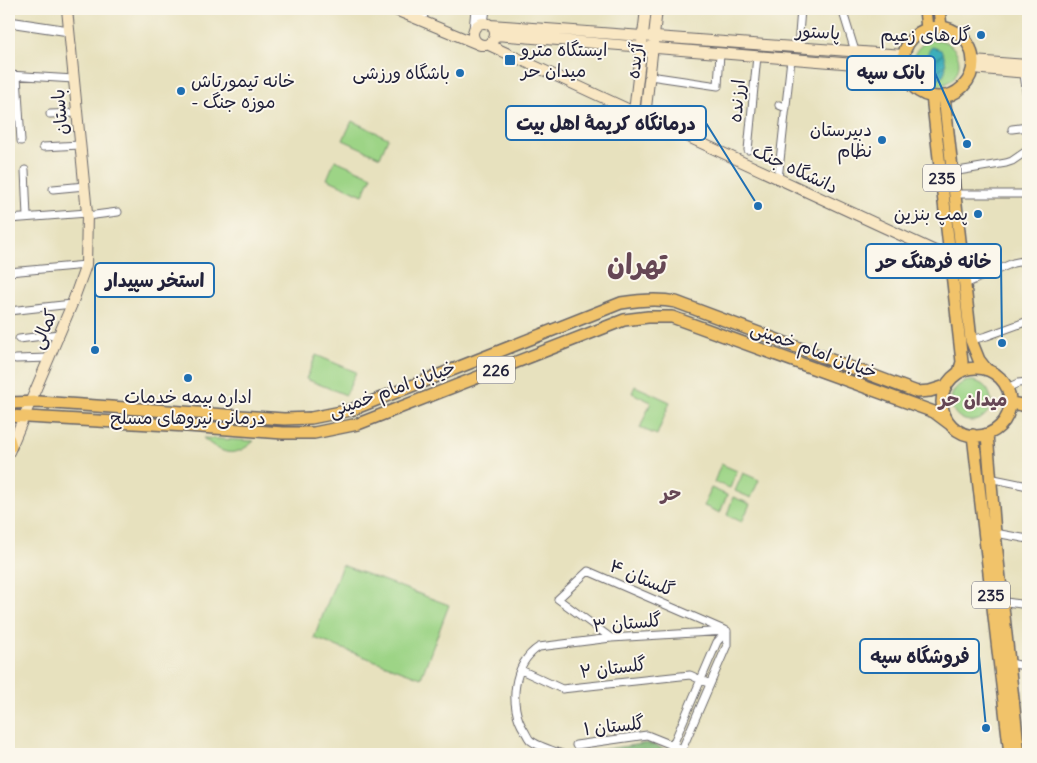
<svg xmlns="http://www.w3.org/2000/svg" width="1037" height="763" font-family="Delius,'Playpen Sans Arabic',sans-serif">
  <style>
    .grass { fill: #9dd486; stroke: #607b60 }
    .forest { fill: url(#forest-firs); stroke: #506c57 }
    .water { fill: url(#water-waves); stroke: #30687a }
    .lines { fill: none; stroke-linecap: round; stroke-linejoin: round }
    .minor-casing { stroke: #676569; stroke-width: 9 }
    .tertiary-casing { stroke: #676569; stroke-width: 11 }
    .secondary-casing { stroke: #676569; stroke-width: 12 }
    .primary-casing { stroke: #676569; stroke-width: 14 }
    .minor { stroke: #fff; stroke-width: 7 }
    .tertiary { stroke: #fff; stroke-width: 9 }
    .secondary { stroke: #f9e7c3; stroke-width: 10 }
    .primary { stroke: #f1c36a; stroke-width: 11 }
    .poi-dot { fill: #1f6fb2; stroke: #fbf7ec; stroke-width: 2 }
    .labels { text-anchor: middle; stroke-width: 4; stroke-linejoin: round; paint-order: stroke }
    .shield { fill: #fbf7ec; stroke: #636270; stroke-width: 1 }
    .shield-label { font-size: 16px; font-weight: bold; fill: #22223b }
    .street-label { font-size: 18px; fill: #22223b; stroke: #fbf7ec }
    .poi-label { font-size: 18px; fill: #22223b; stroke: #fbf7ec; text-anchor: end }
    .neighbourhood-label { font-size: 19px; font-weight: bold; fill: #664755; stroke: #fbf7ec }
    .town-label { font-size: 28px; font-weight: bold; fill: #664755; stroke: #fbf7ec }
    .leader { fill: none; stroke: #1f6fb2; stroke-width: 2 }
    .callout-dot { fill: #1f6fb2; stroke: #fbf7ec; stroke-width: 2 }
    .callout { fill: #fbf7ec; stroke: #1f6fb2; stroke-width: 2 }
    .callout-label { font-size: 19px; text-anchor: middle; font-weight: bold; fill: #22223b }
  </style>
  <defs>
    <pattern id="forest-firs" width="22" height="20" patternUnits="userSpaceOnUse" patternTransform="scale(1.25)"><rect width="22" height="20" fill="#7eb673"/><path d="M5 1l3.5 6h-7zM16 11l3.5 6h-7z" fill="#679460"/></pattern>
    <pattern id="water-waves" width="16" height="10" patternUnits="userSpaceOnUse" patternTransform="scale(1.25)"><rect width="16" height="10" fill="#3eaeba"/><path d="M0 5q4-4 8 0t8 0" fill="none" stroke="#348d98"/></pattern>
  </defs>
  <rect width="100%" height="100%" fill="#fbf7ec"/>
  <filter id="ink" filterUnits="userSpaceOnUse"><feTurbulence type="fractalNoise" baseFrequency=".02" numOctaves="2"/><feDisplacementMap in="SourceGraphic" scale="10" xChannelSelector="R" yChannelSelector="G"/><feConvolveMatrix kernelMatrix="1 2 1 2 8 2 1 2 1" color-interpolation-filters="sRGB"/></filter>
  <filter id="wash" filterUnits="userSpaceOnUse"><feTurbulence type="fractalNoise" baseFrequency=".0096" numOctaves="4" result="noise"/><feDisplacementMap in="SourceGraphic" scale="20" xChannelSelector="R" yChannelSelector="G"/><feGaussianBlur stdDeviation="1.12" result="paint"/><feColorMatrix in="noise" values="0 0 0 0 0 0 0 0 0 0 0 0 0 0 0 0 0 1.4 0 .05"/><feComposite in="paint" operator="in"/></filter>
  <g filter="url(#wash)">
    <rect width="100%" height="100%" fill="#e7e1be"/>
    <path class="grass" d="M913 63a23 23 0 1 1 46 0a23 23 0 1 1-46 0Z
      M352,121L388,138L380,157L343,140Z
      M335,160L372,176L363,195L327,179Z
      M316,355L356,372L346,395L306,379Z
      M951 401a20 20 0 1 1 40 0a20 20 0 1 1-40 0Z
      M635,386L670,402L657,435L640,428L651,402L632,393Z
      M203,438L254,441C234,459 222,454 203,438Z
      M721,464L737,471L730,488L714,482Z
      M743,473L759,480L751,498L735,491Z
      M711,488L727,495L720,513L704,506Z
      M733,497L750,504L742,522L727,515Z
      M342,565L449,605L421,678L314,638Z"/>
    <path class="forest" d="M649,743L664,749L662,754L577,753Z"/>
    <path class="water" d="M932,47L941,50C947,60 949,74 937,80C923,75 922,57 932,47Z"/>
  </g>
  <g filter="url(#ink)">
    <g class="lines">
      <g class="minor-casing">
        <path id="minor" d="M842,9L855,51
          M424,15L425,9
          M798,47L801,9
          M1024,73L1028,106
          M9,75L74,79
          M17,76L21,141
          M650,76L718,86L720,53
          M779,105L786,108
          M50,114L77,113
          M1012,129L1028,127
          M43,147L80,145
          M748,150L757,56
          M25,170L27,217
          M952,172L1006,163L1012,161L1028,150
          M778,179L791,59
          M53,189L85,186
          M955,194H1028
          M87,216L118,212
          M9,219L87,213
          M9,272L86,265
          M965,284L1013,263L1028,260
          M9,311L72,304
          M19,339L59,334
          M971,340L987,336L1028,321
          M16,359L49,358
          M1007,388L1018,383L1028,382
          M989,478L1028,486
          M995,533L1028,539
          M999,601L1028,605
          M611,638L558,599L588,571L724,630
          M1010,663L1028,667
          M521,670L562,689L690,675L710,684
          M576,745L647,735L682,749
          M562,754C554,751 537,746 530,740C528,738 526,733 524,730C508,706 513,663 539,647L611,638L727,631
          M669,754L717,642L727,631
          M680,754L727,645V631"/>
      </g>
      <g class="tertiary-casing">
        <path id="tertiary" d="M9,22L69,31
          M483,23L485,9
          M474,30L476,9"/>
      </g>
      <g class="secondary-casing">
        <path id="secondary" d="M393,9L480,45
          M473 34a11 11 0 1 1 22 0a11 11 0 1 1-22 0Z
          M490,25L904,55
          M496,35L904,68
          M489,45L946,256L951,260
          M973,61L1028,65
          M972,68L1028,73
          M634,112L646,9
          M645,117L657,9
          M9,452L72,304L86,265L87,213L67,9"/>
      </g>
      <g class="primary-casing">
        <path id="primary" d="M925,9L927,29
          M939,9L941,27
          M903 62a35 35 0 1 1 70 0a35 35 0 1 1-70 0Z
          M932,96L962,362L959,372
          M944,96L971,340L979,360L986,369
          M942 402a34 34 0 1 1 68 0a34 34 0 1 1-68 0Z
          M9,403L39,402L284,419L311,418L351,410L621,303C639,300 657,298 676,302L917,392L930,391L946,386
          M1010,403L1028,406
          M9,416L187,426L283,433H314L358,424L624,320L648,317H672L934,412L950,424
          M987,434L995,533L1019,754
          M973,435L1010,754
          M9,439L11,446"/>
      </g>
      <use href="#minor" class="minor"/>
      <use href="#tertiary" class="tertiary"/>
      <use href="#secondary" class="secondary"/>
      <use href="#primary" class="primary"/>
    </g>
  </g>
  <g class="poi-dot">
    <circle cx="981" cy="35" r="5"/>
    <rect x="504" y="54" width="12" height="12" rx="2.5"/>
    <circle cx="460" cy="73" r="5"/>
    <circle cx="181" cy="91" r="5"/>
    <circle cx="882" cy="140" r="5"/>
    <circle cx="978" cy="214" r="5"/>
    <circle cx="188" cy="378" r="5"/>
  </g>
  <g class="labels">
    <g class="shield">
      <rect x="923" y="164.5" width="38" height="27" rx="4"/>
      <rect x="477" y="356.5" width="38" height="27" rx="4"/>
      <rect x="972" y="581.5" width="38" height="27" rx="4"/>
    </g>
    <g class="shield-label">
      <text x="942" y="184">235</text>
      <text x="496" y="376">226</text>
      <text x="991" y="601">235</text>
    </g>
    <g class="street-label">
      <text transform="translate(818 32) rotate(4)" y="6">پاستور</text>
      <text transform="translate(635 61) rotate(-84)" y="6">آژیده</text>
      <text transform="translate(737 101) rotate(-85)" y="6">ارزنده</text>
      <text transform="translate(60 112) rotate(-95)" y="6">باستان</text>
      <text transform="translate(795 169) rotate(25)" y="6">دانشگاه جنگ</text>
      <text transform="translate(44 329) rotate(-67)" y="6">کمالی</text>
      <text transform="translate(814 350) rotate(20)" y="6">خیابان امام خمینی</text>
      <text transform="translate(392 389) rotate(-20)" y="6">خیابان امام خمینی</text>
      <text transform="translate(642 578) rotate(23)" y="6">گلستان ۴</text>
      <text transform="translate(627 623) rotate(-5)" y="6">گلستان ۳</text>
      <text transform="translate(613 668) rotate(-7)" y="6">گلستان ۲</text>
      <text transform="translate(614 726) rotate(-6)" y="6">گلستان ۱</text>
    </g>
    <g class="poi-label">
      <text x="971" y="41">گل‌های زعیم</text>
      <text x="521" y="56" text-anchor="start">ایستگاه مترو<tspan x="521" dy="21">میدان حر</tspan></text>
      <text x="450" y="79">باشگاه ورزشی</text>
      <text x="191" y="87" text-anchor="start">خانه تیمورتاش<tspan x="191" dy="21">- موزه جنگ</tspan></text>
      <text x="872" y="136">دبیرستان<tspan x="872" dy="21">نظام</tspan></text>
      <text x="968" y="220">پمپ بنزین</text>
      <text x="188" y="403" text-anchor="middle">اداره بیمه خدمات<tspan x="188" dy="21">درمانی نیروهای مسلح</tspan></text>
    </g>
    <g class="neighbourhood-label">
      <text x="973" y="406">میدان حر</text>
      <text x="671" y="500">حر</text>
    </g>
    <g class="town-label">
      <text x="637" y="274">تهران</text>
    </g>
  </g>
  <path class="leader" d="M967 144L935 73M758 206L706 123M1002 343L1001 261M95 350L95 280M986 728L979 656"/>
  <g class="callout-dot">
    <circle cx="967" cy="144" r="5"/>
    <circle cx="758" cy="206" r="5"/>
    <circle cx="1002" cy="343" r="5"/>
    <circle cx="95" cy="350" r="5"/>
    <circle cx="986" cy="728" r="5"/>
  </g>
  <g class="callout">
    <rect x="847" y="56" width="88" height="34" rx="5"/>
    <rect x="506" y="106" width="200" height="34" rx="5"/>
    <rect x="866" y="244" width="135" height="34" rx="5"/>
    <rect x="95" y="263" width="119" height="34" rx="5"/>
    <rect x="860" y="639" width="119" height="34" rx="5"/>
  </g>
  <g class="callout-label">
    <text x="891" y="79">بانک سپه</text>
    <text x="606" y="130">درمانگاه کریمهٔ اهل بیت</text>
    <text x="934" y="268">خانه فرهنگ حر</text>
    <text x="155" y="287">استخر سپیدار</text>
    <text x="920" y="663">فروشگاه سپه</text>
  </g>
  <rect width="1037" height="763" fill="none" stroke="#fbf7ec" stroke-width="30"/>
</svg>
